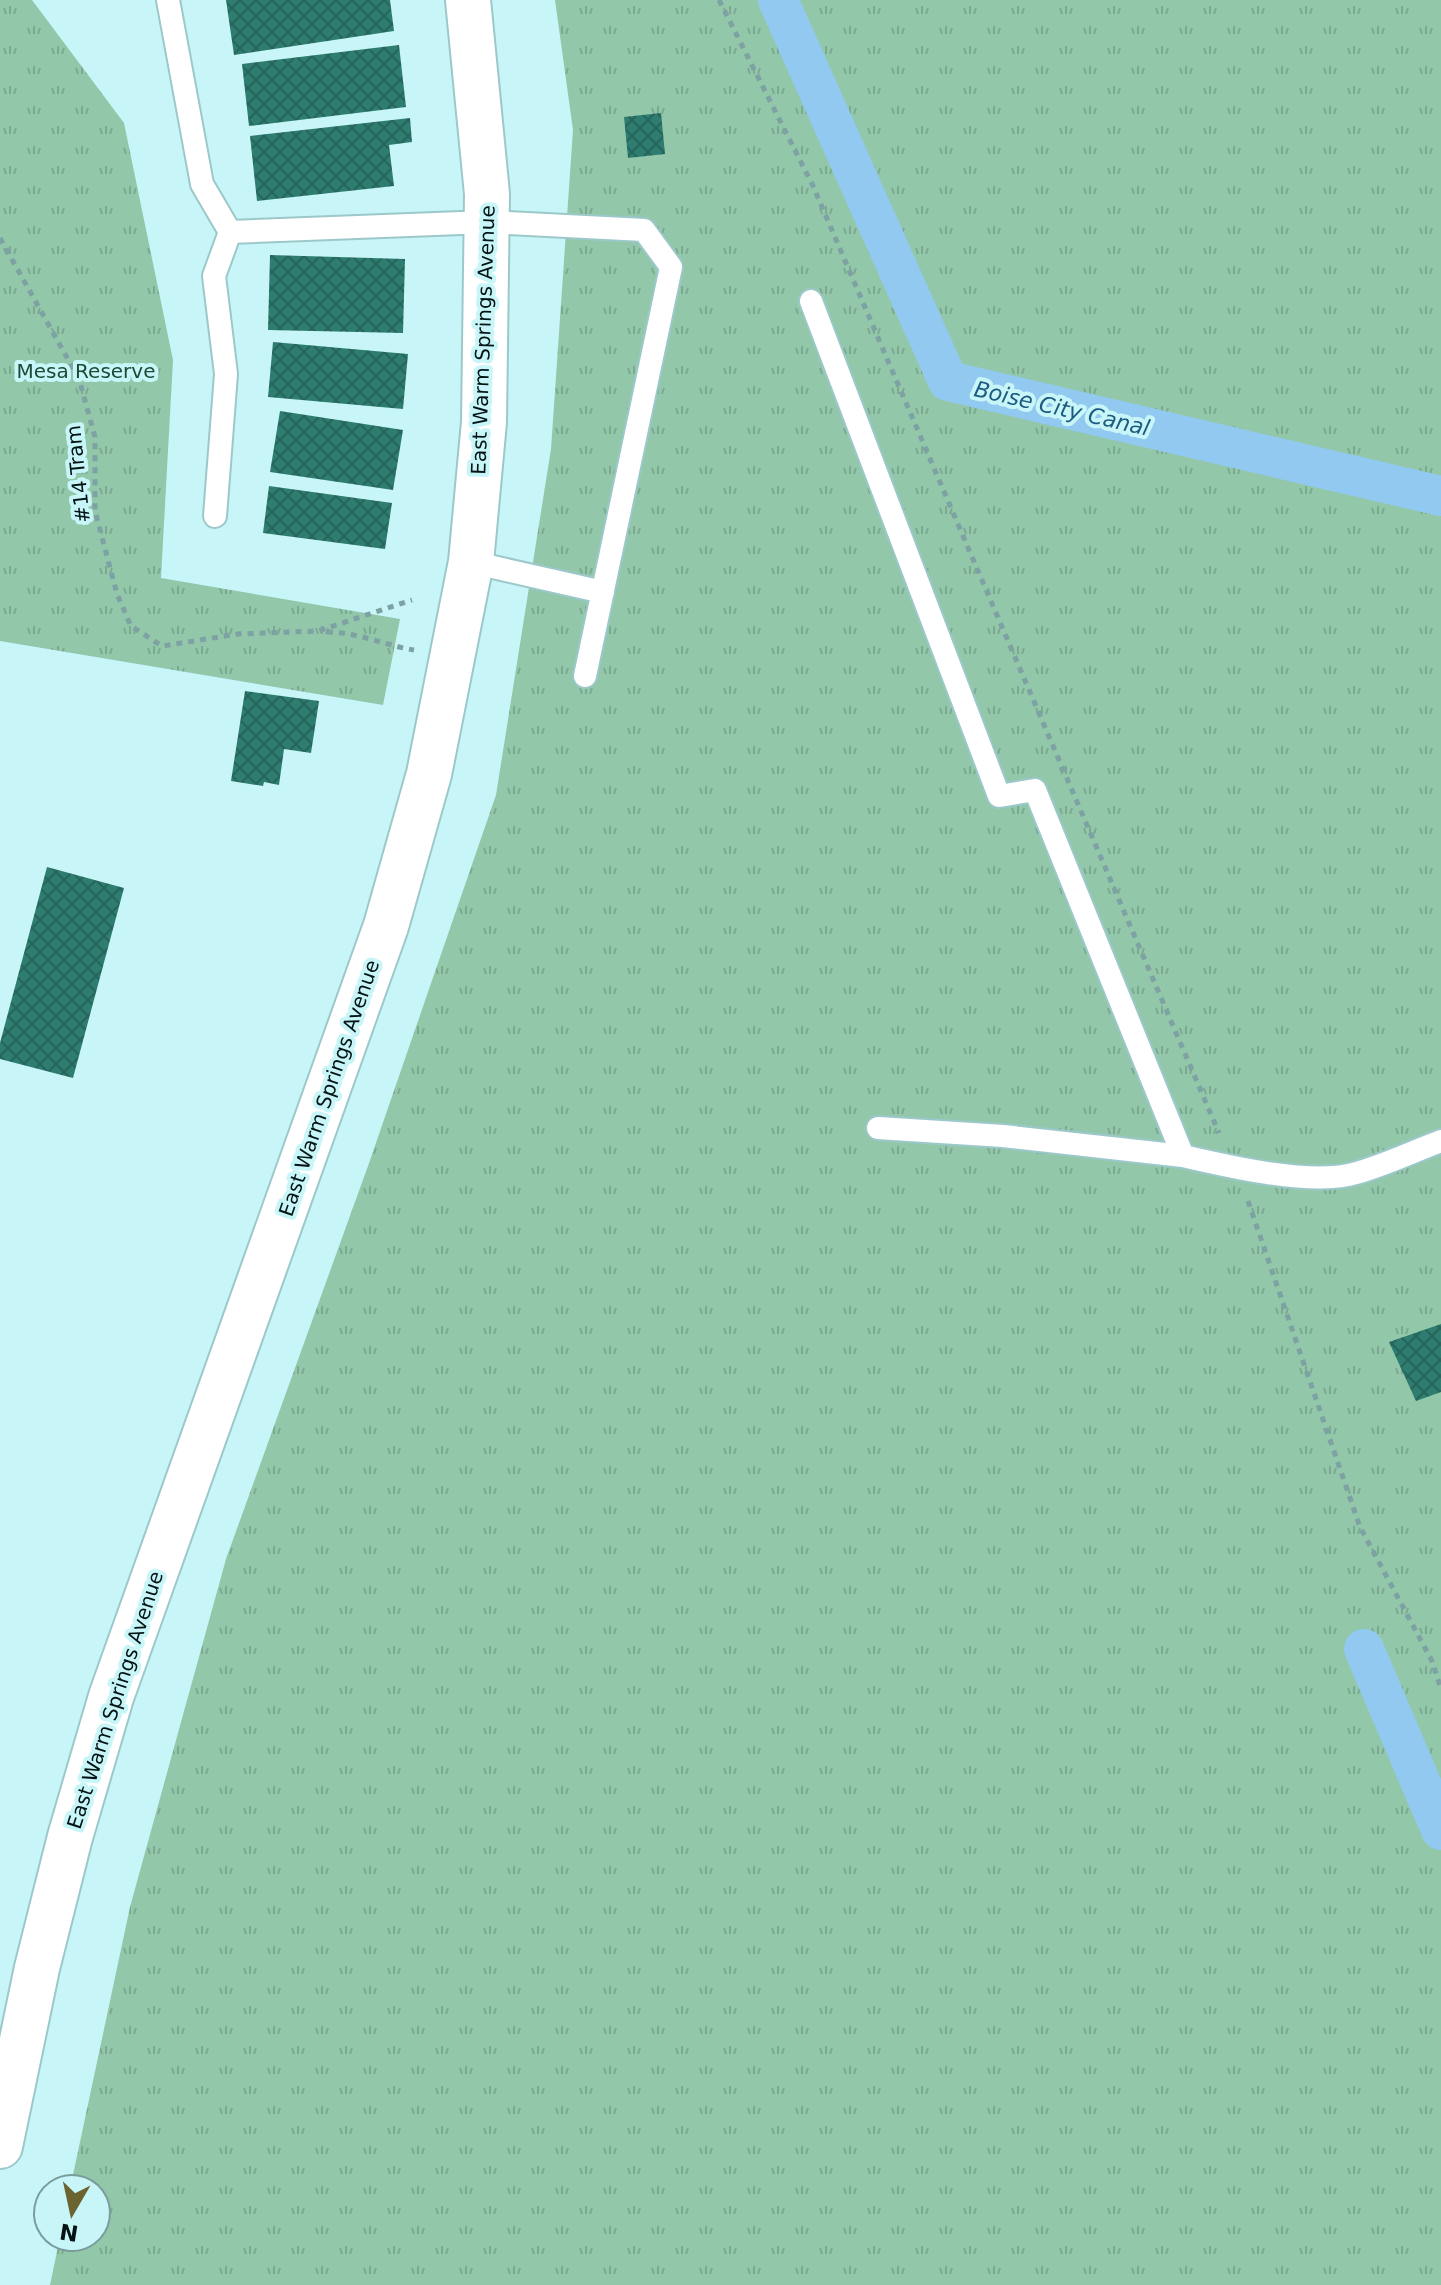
<svg xmlns="http://www.w3.org/2000/svg" width="1441" height="2285" font-family="'DejaVu Sans',sans-serif">
  <style>
    .grass { fill: url(#grass-tufts) }
    .lines { fill: none; stroke-linecap: round; stroke-linejoin: round }
    .canal { stroke: #92c9f0; stroke-width: 40 }
    .building { fill: url(#building-cross-hatch) }
    .service-casing { stroke: #9cc8ca; stroke-width: 26 }
    .tertiary-casing { stroke: #9cc8ca; stroke-width: 48 }
    .path { stroke: #7ea1a3; stroke-width: 5; stroke-dasharray: 6 6; stroke-linecap: butt }
    .service { stroke: #fff; stroke-width: 22 }
    .tertiary { stroke: #fff; stroke-width: 44 }
    .labels { text-anchor: middle; stroke-width: 8; stroke-linejoin: round; paint-order: stroke }
    .street-label { font-size: 20px; fill: #041415; stroke: #c8f6f8 }
    .park-label { font-size: 20px; fill: #1b4b35; stroke: #c8f6f8 }
    .water-label { font-size: 22px; font-style: italic; fill: #1c5b81; stroke: #c8f6f8 }
  </style>
  <defs>
    <pattern id="grass-tufts" width="24" height="20" patternUnits="userSpaceOnUse" patternTransform="scale(2)"><rect width="24" height="20" fill="#92c7aa"/><path d="M3 7l-1-3M5 7V3M7 7l1-3M15 17l-1-3M17 17v-4M19 17l1-3" fill="none" stroke="#7caa91"/></pattern>
    <pattern id="building-cross-hatch" width="8" height="8" patternUnits="userSpaceOnUse" patternTransform="scale(2)"><rect width="8" height="8" fill="#2e7d70"/><path d="M0 0l8 8M0 8l8-8" fill="none" stroke="#25655b"/></pattern>
  </defs>
  <rect width="100%" height="100%" fill="#c8f6f8"/>
  <path class="grass" d="M0,0H32L124,123L173,360L161,578L400,619L383,705L0,641Z
    M555,0H1441V2285H50L60,2237H96V2189H70L130,1907L226,1559L368,1166L496,795L551,449L573,130Z"/>
  <g class="lines">
    <path class="canal" d="M778,0L948,381L1441,496
      M1364,1649L1441,1830"/>
  </g>
  <path class="building" d="M226,0H390L394,31L234,55Z
    M399,45L406,107L249,126L242,64Z
    M661,113L665,154L628,158L624,117Z
    M410,118L412,142L389,145L394,186L257,201L250,136Z
    M270,255L405,259L403,333L268,330Z
    M273,342L408,354L403,409L268,397Z
    M280,411L403,430L393,490L270,472Z
    M269,486L392,503L385,549L263,533Z
    M245,691L319,701L311,753L284,749L279,785L264,782L263,786L231,781Z
    M47,867L124,888L73,1078L0,1059V1043Z
    M1441,1324V1392L1416,1401L1389,1342Z"/>
  <g class="lines">
    <g class="service-casing">
      <path id="service" d="M168,0L202,184L230,232L214,276L226,374L215,516
        M230,232L487,222L644,230L671,267L585,676
        M811,301L999,796L1035,790L1183,1156L1003,1136L878,1128
        M471,562L603,592
        M1183,1156C1226,1166 1304,1184 1348,1175C1374,1170 1414,1151 1441,1141"/>
    </g>
    <g class="tertiary-casing">
      <path id="tertiary" d="M0,2146L37,1968L70,1837L111,1697L386,926L429,774L471,562L484,422L487,194L468,0"/>
    </g>
    <path class="path" d="M719,0L813,186L1219,1133
      M0,238L79,379L95,437V511L117,594L131,626L162,646L238,634L318,631L412,600
      M327,632C357,632 384,645 414,650
      M1248,1201L1360,1527L1432,1661L1441,1689"/>
    <use href="#service" class="service"/>
    <use href="#tertiary" class="tertiary"/>
  </g>
  <g class="labels">
    <g class="street-label">
      <text transform="translate(483 340) rotate(-88)" y="7">East Warm Springs Avenue</text>
      <text transform="translate(78 474) rotate(-96)" y="7">#14 Tram</text>
      <text transform="translate(329 1088) rotate(-71)" y="7">East Warm Springs Avenue</text>
      <text transform="translate(115 1700) rotate(-72)" y="7">East Warm Springs Avenue</text>
    </g>
    <g class="park-label">
      <text x="86" y="378">Mesa Reserve</text>
    </g>
    <g class="water-label">
      <text transform="translate(1062 408) rotate(13)" y="8">Boise City Canal</text>
    </g>
  </g>
  <g transform="translate(72 2213) rotate(189)"><circle r="38" fill="#c8f6f8" stroke="#7a9c9d" stroke-width="2"/>
  <path d="M0-6L14 30L0 20L-14 30Z" fill="#6b6430"/>
  <text y="-12" font-size="22" font-weight="bold" text-anchor="middle" fill="#041415">N</text>
  </g>
</svg>
